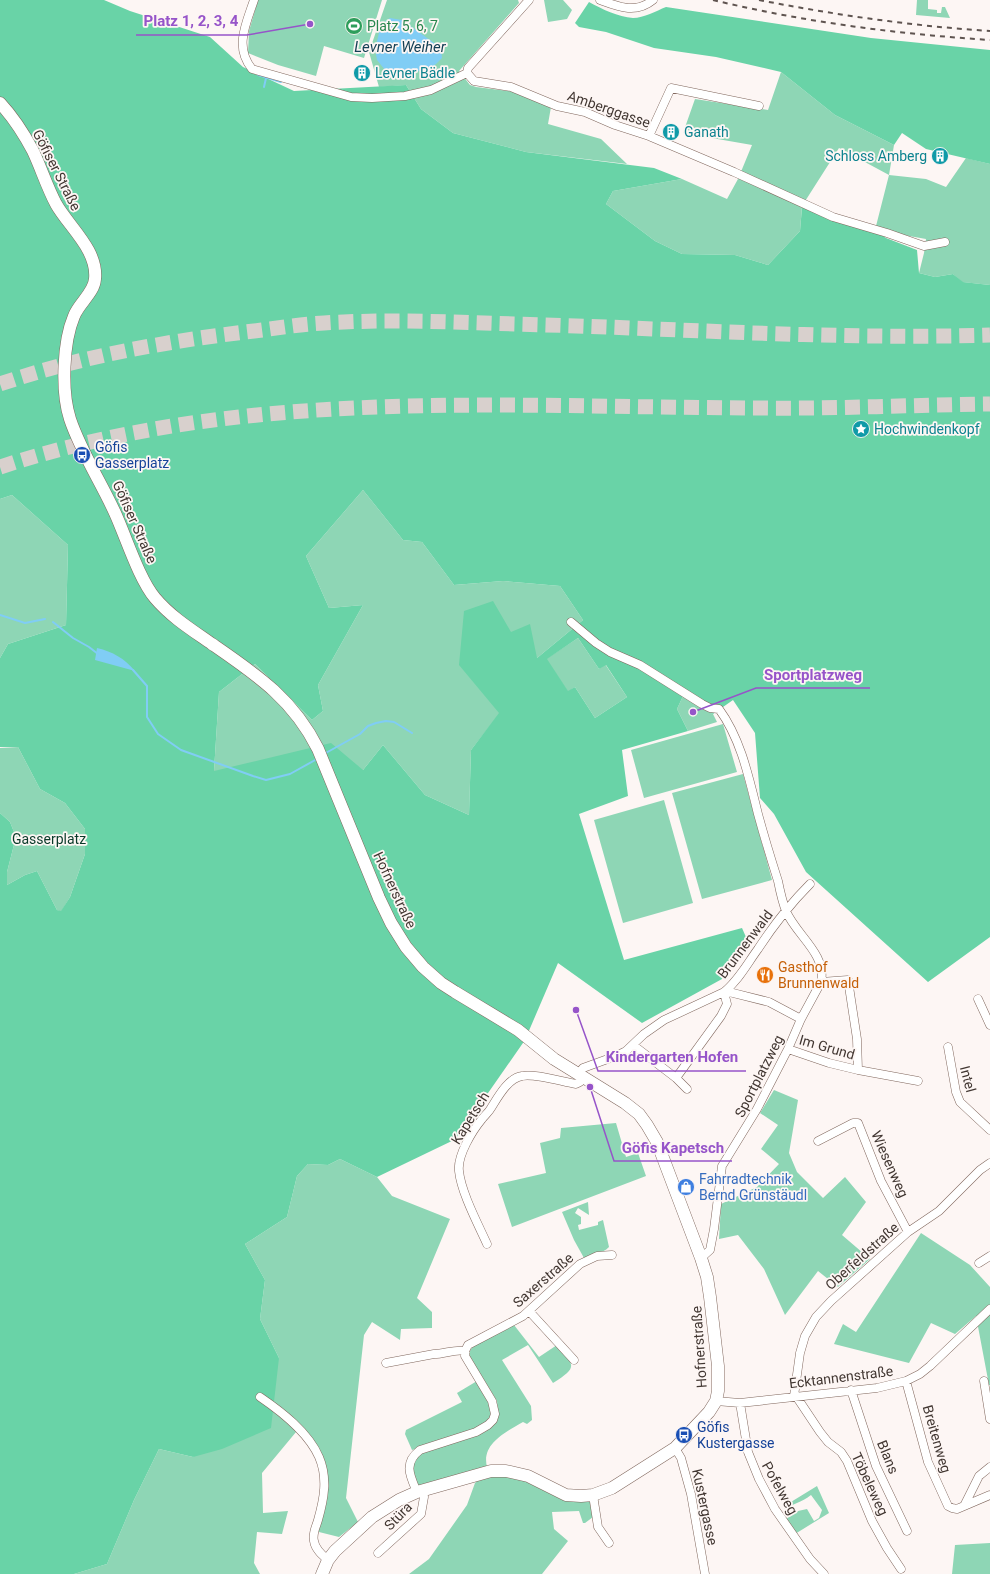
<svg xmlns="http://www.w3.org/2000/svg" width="990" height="1574" font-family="Roboto,sans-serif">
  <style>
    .green { fill: #8ed6b5 }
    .forest { fill: #69d3a7; fill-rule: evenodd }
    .water { fill: #80cdf5 }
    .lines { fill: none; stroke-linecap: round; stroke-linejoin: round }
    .stream { stroke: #80cdf5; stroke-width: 2 }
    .motorway-tunnel { stroke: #d8d0cd; stroke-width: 15; stroke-dasharray: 15 8; stroke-linecap: butt }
    .minor-casing { stroke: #80675d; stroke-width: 9 }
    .secondary-casing { stroke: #80675d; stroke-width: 13 }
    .minor { stroke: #fff; stroke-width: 8 }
    .secondary { stroke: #fff; stroke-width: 12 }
    .rail { stroke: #5f5450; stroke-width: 2; stroke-dasharray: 5 5; stroke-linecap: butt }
    .labels { text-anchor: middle; stroke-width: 3.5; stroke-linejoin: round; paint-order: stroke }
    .leisure-label { font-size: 14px; fill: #27864d; stroke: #fdf6f4; text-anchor: start }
    .culture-label { font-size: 14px; fill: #0d838f; stroke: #fdf6f4; text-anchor: start }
    .street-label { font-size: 14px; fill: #423732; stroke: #fdf6f4 }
    .transit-label { font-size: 14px; fill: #164399; stroke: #fdf6f4; text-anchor: start }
    .park-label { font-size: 14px; fill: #093a29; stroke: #fdf6f4 }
    .food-label { font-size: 14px; fill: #c56008; stroke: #fdf6f4; text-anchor: start }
    .shop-label { font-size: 14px; fill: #366cbe; stroke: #fdf6f4; text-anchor: start }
    .water-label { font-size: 15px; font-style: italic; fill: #133f54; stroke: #fdf6f4 }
    .leader { fill: none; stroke: #9654c9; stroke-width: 1.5 }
    .callout-dot { fill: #9654c9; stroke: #fdf6f4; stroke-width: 1.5 }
    .callout-label { font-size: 15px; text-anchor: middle; font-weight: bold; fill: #9654c9; stroke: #fdf6f4; stroke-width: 3.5; stroke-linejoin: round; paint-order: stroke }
  </style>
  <rect width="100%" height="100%" fill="#fdf6f4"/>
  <path class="green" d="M258,0H382L364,58L324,46L316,76L278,65L248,53L249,31Z
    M387,0H518L519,3L459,71L470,85L476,87L517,92L551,107L548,124L601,139L627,164L526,152L453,133L421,109L406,85L379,87L369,52Z
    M544,0H563L572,10L567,19L548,22Z
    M917,0H928V9L937,10V13H941L942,7H945L950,18L916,15Z
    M781,72L835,115L894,145L889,175L926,179L946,187L966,158L990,164V285L962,282L953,274L935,277L919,273L924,253L926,239L875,230L889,175L839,148L802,206L800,231L768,265L735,255L682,254L655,241L606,204L613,191L682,179L727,199L738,179L752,145L683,133L695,99L768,110Z
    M363,490L403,540L422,542L454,585L503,581L560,586L583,620L537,658L460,665L500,713L471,750L469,815L425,795L383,745L363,770L214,771L219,692L255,664L312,720L323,711L318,685L363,605L329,608L306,556Z
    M12,495L68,545L66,625L8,644L0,658V499Z
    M578,638L599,669L605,664L627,697L595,718L575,687L568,692L546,659Z
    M683,696L713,714L717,722L688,731L677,709Z
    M723,724L737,772L644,798L631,750Z
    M18,747L40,789L65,803L85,829V854L70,897L61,912L57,910L37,871L25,875L7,885V872L16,837L10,822L0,813V748Z
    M743,774L772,880L702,899L672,793Z
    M664,800L693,903L623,923L594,820Z
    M774,1090L798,1100L789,1153L797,1172L823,1198L845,1177L866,1202L842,1235L870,1259L838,1287L818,1271L785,1315L764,1269L738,1235L719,1239L721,1204L757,1187L779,1164L761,1149L778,1125L760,1113Z
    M616,1123L626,1157L638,1153L646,1176L512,1227L498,1184L546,1173L540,1143L560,1138L561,1128Z
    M340,1159L377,1177L392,1196L450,1219L417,1298L432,1312V1328L401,1329L400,1340L372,1322L364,1335L346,1498L358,1522L339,1537L315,1531L329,1486L324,1459L301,1426L262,1473L263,1513L288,1511L282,1534L257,1532L254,1563L260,1574H74L107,1564L134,1500L159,1449L193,1457L279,1358L260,1319L265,1280L245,1244L287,1217L297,1176L308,1164L328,1165Z
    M588,1202L589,1215L578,1208L575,1213L581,1217V1224L578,1225L579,1230L598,1225V1222L603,1220L609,1247C603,1254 592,1253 584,1258L574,1240L562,1212Z
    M921,1233L970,1265L990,1287V1385H989L976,1316L955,1334L931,1323L909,1363L834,1344L843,1324L856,1332Z
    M514,1325L539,1357L557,1345C575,1366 578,1367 553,1383L528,1345L502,1360L531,1406L532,1420L527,1424L523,1422C506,1432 481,1444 487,1467L418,1487L417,1486L412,1465L419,1454L486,1431L498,1416L497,1401L470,1357C469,1352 470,1349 474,1346Z
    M477,1381C488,1399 502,1413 478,1429L412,1450L405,1434L406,1430L462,1402L457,1393Z
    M507,1474L590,1499L593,1517L585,1523H583L579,1511L552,1512L554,1529L568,1541L542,1574H409L429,1559L467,1505L475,1483L482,1476Z
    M817,1486L829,1513L795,1534L786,1519L798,1511L807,1509L814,1521L819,1518L822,1510L811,1495C802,1502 793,1504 784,1509V1508L786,1505Z
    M990,1543V1574H952L955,1545Z"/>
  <path class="forest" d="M0,0H104L130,11L210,37L243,67L294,91L406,85L421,109L453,133L526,152L654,168L682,179L613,191L606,204L655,241L682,254L735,255L768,265L800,231L802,207L875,230L886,238L917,250L919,273L935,277L953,274L963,282L990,285V937L928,982L806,872L774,814L760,798L755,733L733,700L713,714L683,696L677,709L688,731L622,750L628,796L579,814L624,960L742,928L749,944L722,979L642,1023L558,963L525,1040L456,1139L377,1177L340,1159L328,1165L308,1164L297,1176L287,1217L245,1244L265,1280L260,1319L279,1358L271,1428L222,1449L193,1457L159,1449L134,1500L107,1564L74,1574H0V813L10,822L16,837L7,872V885L25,875L37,871L57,910L61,911L70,897L85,854V829L65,803L40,789L18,747H0V658L8,644L66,625L68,545L12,495L0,499ZM363,490L403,540L422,542L454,585L503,581L560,586L583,620L537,658L530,624L511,632L493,601L464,611L459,665L499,713L471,750L469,815L425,795L383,745L363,770L331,743L214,771L219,692L255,664L312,720L323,711L318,685L363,605L329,608L306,556ZM578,638L599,669L606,665L627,697L595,718L575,687L568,691L547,659Z
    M589,2C602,9 618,17 633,18C644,18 656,11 666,7L871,38L990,50V164L926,149L902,133L894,145L835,115L781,72L716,57L654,48L606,32L579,27L575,23Z"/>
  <path class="water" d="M390,18L402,20L441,48L442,58L436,64L425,71L385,70L377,60L375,49L381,25Z
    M97,648C113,652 124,658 135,671L95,660Z"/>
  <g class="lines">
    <path class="stream" d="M258,75L281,82
      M264,87L266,78
      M0,615L25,623L45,619
      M53,622L73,638L89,647L98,654
      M133,670L147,686V717L158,734L181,750L253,776L266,780L290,774L317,759
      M324,754L360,734L368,726L376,723L386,721L394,722L412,733"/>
    <path class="motorway-tunnel" d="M0,384C82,356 168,341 254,331C278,328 301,324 324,323C387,319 451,322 514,324C673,328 831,340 990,335
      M0,467C245,387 501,407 755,408C833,409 912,405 990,404"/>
    <g class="minor-casing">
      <path id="minor" d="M254,0C246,24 234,47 252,69L351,97L372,98L405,96L431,90L467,73
        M529,0L468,68L467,73L474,81L511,87L557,106L585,112L615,125L649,136L734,172L833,217L887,233L924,246L945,242
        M600,0C619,7 636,14 653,0
        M649,136L671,88L759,106
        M571,622L596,643L610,652L640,665L702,704L710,708L719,709C741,739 749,778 758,814C764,836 771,859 778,881C780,891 782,901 786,911C796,935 827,954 821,982L801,1019L788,1049L757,1109L722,1166L714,1229L710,1250L701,1258
        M978,999L990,1025
        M633,1045L676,1078L687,1089
        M948,1047L956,1092L960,1102L990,1130
        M788,1049L829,1063L858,1070L857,1039L848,980L821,982
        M858,1070L918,1081
        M578,1074L583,1068L616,1056L626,1051L644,1034L664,1020L724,992H729L769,1002L801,1019
        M676,1078L721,1016L727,1004L724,992C738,981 747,964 758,949C773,926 791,903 810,884
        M818,1141L853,1123H858L881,1181L908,1232
        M487,1244C478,1224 461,1192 459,1171C457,1156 472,1131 482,1119C485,1115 489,1112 491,1108C498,1097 508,1078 522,1076C534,1073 563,1082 576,1084L580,1082L583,1077
        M979,1263L990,1256
        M529,1311L574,1360
        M386,1363L434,1354C445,1354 454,1349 465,1351
        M906,1381L928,1462L948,1506L952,1508L957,1509L990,1495
        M984,1381L990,1419
        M851,1390L876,1466L907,1531
        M794,1396L800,1353L805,1336L816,1317L831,1301L908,1232L939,1211L980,1170L990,1163
        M796,1396L820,1432L828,1442L841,1452L847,1461L872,1521L887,1548L901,1569
        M260,1397C282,1412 308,1432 319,1457C328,1478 324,1499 318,1520C316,1527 312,1534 314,1541C315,1549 322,1555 328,1560
        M716,1401L740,1403L877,1388L906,1381L920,1374L930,1366L990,1309
        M740,1403L748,1452L759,1479L775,1509L810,1559L824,1574
        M675,1448L681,1458L691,1494L705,1574
        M417,1492C410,1476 403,1463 420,1450L476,1432L488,1425L493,1420L495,1414L492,1401L465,1356V1351L468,1345L523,1316L580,1264L597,1256L612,1255
        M593,1495L598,1527L609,1543
        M964,1506L979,1476L990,1467
        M378,1553L421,1514L424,1497L423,1490"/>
    </g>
    <g class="secondary-casing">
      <path id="secondary" d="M0,103C13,117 24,134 33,151C41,168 47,187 56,204C69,227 98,250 95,279C94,293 79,303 74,316C63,342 61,391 70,419C81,452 101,482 115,513C126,537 139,579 155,598C171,617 192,630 212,644C257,675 293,699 318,749L379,898L391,923L406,947L423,967L441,983L455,992L518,1030L554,1059L625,1103L639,1114L647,1125L657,1142L701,1258L707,1277L710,1297L718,1366V1391L716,1401L709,1412L675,1448L612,1488L593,1495L581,1496L566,1495L528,1476L506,1471H491L417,1492L399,1500L372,1517L335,1551L328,1560L322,1574"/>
    </g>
    <use href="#minor" class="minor"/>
    <use href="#secondary" class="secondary"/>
    <path class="rail" d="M713,0C804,22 897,34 990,40
      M759,0C836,15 912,26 990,31"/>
  </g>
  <defs>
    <g id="stadium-disc" transform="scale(0.9)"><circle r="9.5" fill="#2e9e5b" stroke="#fdf6f4"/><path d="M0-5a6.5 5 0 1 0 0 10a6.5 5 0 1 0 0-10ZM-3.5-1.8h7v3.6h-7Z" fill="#fff"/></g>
    <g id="building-disc" transform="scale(0.9)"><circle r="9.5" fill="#0f9aa8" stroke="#fdf6f4"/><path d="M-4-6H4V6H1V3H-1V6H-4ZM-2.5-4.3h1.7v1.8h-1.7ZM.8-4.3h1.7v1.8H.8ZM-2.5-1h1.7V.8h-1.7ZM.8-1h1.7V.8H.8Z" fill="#fff"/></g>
    <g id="sight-disc" transform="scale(0.9)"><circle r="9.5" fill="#0f9aa8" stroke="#fdf6f4"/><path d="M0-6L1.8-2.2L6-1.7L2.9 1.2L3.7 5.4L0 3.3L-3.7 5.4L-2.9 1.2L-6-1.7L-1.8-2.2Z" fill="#fff"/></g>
    <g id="bus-disc" transform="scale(0.9)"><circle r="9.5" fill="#1a4fb4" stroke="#fdf6f4"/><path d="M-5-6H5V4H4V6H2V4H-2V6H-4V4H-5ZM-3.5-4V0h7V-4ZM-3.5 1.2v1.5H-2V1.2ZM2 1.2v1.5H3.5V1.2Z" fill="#fff"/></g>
    <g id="restaurant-disc" transform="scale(0.9)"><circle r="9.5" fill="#e8710a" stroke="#fdf6f4"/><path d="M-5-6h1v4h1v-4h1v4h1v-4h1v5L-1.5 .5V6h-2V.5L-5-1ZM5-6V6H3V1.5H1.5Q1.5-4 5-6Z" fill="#fff"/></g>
    <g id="shop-disc" transform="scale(0.9)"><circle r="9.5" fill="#3f7fe0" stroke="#fdf6f4"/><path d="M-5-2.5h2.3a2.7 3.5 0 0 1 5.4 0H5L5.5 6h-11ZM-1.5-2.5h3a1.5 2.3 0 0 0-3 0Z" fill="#fff"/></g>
  </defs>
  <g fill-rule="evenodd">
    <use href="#stadium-disc" x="354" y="26"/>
    <use href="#building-disc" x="362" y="73"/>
    <use href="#building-disc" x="671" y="132"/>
    <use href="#building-disc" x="940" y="156"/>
    <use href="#sight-disc" x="861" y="429"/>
    <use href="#bus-disc" x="82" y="455"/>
    <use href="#restaurant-disc" x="765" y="975"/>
    <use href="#shop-disc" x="686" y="1187"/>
    <use href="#bus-disc" x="684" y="1435"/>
  </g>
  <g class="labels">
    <g class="leisure-label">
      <text x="367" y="31">Platz 5, 6, 7</text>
    </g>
    <g class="culture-label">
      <text x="375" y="78">Levner Bädle</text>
      <text x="684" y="137">Ganath</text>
      <text x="927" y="161" text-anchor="end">Schloss Amberg</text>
      <text x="874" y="434">Hochwindenkopf</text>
    </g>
    <g class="street-label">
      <text transform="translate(609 109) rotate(19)" y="5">Amberggasse</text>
      <text transform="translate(57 170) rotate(63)" y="5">Göfiser Straße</text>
      <text transform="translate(135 522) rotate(66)" y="5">Göfiser Straße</text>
      <text transform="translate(395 890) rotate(65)" y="5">Hofnerstraße</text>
      <text transform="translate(745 944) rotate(-53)" y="5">Brunnenwald</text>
      <text transform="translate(827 1047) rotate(16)" y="5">Im Grund</text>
      <text transform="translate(759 1076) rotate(-63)" y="5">Sportplatzweg</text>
      <text transform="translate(968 1079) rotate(75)" y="5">Intel</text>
      <text transform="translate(470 1118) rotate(-58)" y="5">Kapetsch</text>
      <text transform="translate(890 1164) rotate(66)" y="5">Wiesenweg</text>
      <text transform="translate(862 1256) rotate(-42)" y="5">Oberfeldstraße</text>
      <text transform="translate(543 1280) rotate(-41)" y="5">Saxerstraße</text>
      <text transform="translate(699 1347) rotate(-94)" y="5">Hofnerstraße</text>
      <text transform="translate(841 1377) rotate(-7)" y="5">Ecktannenstraße</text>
      <text transform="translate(937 1439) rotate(74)" y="5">Breitenweg</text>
      <text transform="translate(888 1457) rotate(68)" y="5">Blans</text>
      <text transform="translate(870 1484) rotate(65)" y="5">Töbeleweg</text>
      <text transform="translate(780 1488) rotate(61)" y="5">Pofelweg</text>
      <text transform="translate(705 1507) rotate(78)" y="5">Kustergasse</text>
      <text transform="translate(398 1516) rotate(-46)" y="5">Stüra</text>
    </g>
    <g class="transit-label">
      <text x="95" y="452">Göfis<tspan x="95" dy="16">Gasserplatz</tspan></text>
      <text x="697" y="1432">Göfis<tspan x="697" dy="16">Kustergasse</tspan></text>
    </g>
    <g class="park-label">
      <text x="49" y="844">Gasserplatz</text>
    </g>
    <g class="food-label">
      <text x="778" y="972">Gasthof<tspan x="778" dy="16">Brunnenwald</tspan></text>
    </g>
    <g class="shop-label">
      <text x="699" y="1184">Fahrradtechnik<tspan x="699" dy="16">Bernd Grünstäudl</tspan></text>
    </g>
    <g class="water-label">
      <text x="400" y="52">Levner Weiher</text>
    </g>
  </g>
  <path class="leader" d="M310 24L247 35H136M693 712L756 688H870M576 1010L598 1071H746M590 1087L614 1161H732"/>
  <g class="callout-dot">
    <circle cx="310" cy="24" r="4"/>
    <circle cx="693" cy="712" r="4"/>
    <circle cx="576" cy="1010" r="4"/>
    <circle cx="590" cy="1087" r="4"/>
  </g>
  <g class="callout-label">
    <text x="191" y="26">Platz 1, 2, 3, 4</text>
    <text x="813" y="680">Sportplatzweg</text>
    <text x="672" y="1062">Kindergarten Hofen</text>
    <text x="673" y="1153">Göfis Kapetsch</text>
  </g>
</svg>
